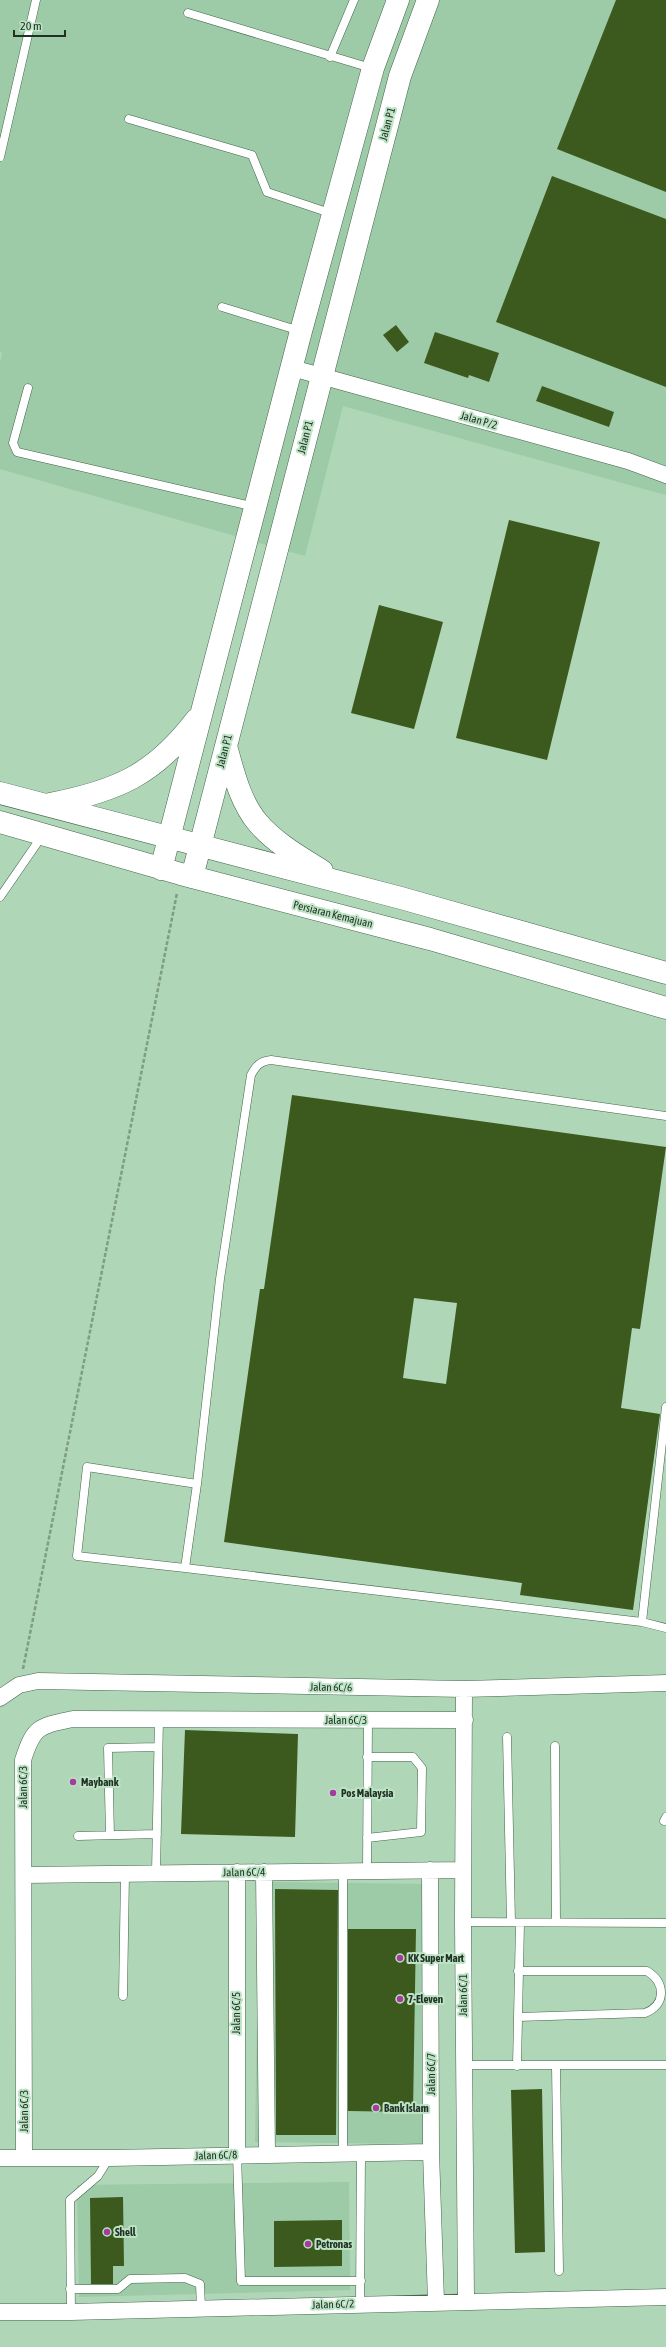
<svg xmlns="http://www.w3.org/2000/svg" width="666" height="2347" font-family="'Asap Condensed',sans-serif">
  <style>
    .built { fill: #9dcaa7 }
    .building { fill: #3c591e; fill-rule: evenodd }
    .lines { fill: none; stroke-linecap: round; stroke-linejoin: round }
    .service-casing { stroke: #43654b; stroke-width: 9 }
    .minor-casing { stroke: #43654b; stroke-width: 17 }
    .secondary-casing { stroke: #43654b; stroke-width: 23 }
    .path { stroke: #7e9d85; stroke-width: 2.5; stroke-dasharray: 4 2; stroke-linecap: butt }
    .service { stroke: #fff; stroke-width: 8 }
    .minor { stroke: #fff; stroke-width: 16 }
    .secondary { stroke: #fff; stroke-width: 22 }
    .poi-dot { fill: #a53b9c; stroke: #bce3c4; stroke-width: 1.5 }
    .labels { text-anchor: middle; stroke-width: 4; stroke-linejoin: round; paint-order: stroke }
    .street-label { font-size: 11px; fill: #223126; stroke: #bce3c4 }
    .poi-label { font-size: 11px; font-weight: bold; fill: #223126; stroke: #bce3c4; text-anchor: start }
  </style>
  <rect width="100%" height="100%" fill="#afd6b7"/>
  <path class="built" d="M0,0H666V495L343,406L305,556L0,469V363L2,353L0,352Z
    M259,1882L432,1884L428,2144L255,2142Z
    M349,2182L350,2290L79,2297L77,2185Z"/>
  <path class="building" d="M616,0H666V192L557,149Z
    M552,176L666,219V387L496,322Z
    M396,325L409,342L397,352L383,335Z
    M435,332L499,353L489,382L469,375L468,378L424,363Z
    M542,386L614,412L609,427L536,401Z
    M509,520L600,542L547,760L456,738Z
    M379,605L443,622L414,729L351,713Z
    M292,1095L666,1147L640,1329L632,1328L621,1408L660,1414L633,1610L520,1595L522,1583L224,1542L260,1289H264ZM414,1298L457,1303L446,1384L403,1378Z
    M185,1730L298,1734L295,1837L181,1834Z
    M275,1889L338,1890L336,2135H276Z
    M348,1929H416L413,2112L348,2111Z
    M542,2089L545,2252L515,2253L511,2090Z
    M123,2197L124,2266H113V2284H91L90,2198Z
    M342,2220V2266L274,2267V2221Z"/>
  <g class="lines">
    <g class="service-casing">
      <path id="service" d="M188,13L371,68
        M330,57L354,0
        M129,119L252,155L267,192L333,214
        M0,157L36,0
        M222,307L300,331
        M28,388L13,443L17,452L255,507
        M0,897L42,836
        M666,1116L271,1060C260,1061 256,1066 251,1075L220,1279L197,1484L185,1568L642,1622L666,1628
        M185,1568L77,1556L87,1467L197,1484
        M642,1622L666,1407
        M507,1737L511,1922
        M555,1746L556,1922
        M664,1821L666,1817
        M110,1835L108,1748L158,1747
        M78,1836L157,1834
        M367,1838L421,1832L422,1768L413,1757H367
        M367,1871L368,1720
        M156,1873L159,1719
        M463,1922L666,1923
        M123,1996L125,1874
        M518,2017L645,2013C666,2005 666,1983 647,1971H518
        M464,2065H666
        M517,2066L520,1923
        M556,2066L559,2271
        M343,2153V1871
        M237,2154L241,2281H361
        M70,2289H118L130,2279L185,2278L200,2284L201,2308
        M360,2303L361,2153
        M71,2312L70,2200L98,2176L109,2158"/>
    </g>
    <g class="minor-casing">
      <path id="minor" d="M292,368L628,461L666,475
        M464,1689L463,1922L466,2300
        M0,1698L19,1685L38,1681L464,1689L666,1683
        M430,1870L431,2152L436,2301
        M237,1872V2154
        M264,1872L267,2154
        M24,1875L463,1870
        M0,2158H109L431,2152
        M24,2158L23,1760C34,1725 40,1726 73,1719L465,1720
        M0,2312H71L666,2297"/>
    </g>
    <g class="secondary-casing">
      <path id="secondary" d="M226,746C233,771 240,802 258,823C275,843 300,857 322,871
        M0,793L401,898L666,973
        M50,804C117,791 154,775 196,720
        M0,822L181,874L430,939L666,1008
        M161,869L301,331L373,68L398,0
        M192,877L400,76L428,0"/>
    </g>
    <path class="path" d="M23,1669L177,893"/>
    <use href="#service" class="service"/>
    <use href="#minor" class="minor"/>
    <use href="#secondary" class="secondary"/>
  </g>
  <g class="poi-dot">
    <circle cx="73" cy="1782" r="4"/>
    <circle cx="333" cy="1793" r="4"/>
    <circle cx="400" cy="1958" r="4"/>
    <circle cx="400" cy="1999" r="4"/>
    <circle cx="376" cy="2108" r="4"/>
    <circle cx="107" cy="2232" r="4"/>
    <circle cx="308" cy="2244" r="4"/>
  </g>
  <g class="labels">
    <g class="street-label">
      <text transform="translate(387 124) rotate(-75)" y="4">Jalan P1</text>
      <text transform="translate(479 420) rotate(16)" y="4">Jalan P/2</text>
      <text transform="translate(305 437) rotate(-76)" y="4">Jalan P1</text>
      <text transform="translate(224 751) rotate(-76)" y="4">Jalan P1</text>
      <text transform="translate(333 914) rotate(14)" y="4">Persiaran Kemajuan</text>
      <text transform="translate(331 1687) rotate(1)" y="4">Jalan 6C/6</text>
      <text x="346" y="1724">Jalan 6C/3</text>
      <text transform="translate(23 1787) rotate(-90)" y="4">Jalan 6C/3</text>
      <text transform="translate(244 1872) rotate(-1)" y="4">Jalan 6C/4</text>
      <text transform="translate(463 1995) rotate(-90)" y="4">Jalan 6C/1</text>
      <text transform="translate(236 2013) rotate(-90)" y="4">Jalan 6C/5</text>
      <text transform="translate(431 2074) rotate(-90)" y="4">Jalan 6C/7</text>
      <text transform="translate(24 2111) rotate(-90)" y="4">Jalan 6C/3</text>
      <text transform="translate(216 2155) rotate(-2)" y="4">Jalan 6C/8</text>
      <text transform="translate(333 2304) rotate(-2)" y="4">Jalan 6C/2</text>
    </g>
    <g class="poi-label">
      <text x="81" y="1786">Maybank</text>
      <text x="341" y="1797">Pos Malaysia</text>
      <text x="408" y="1962">KK Super Mart</text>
      <text x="408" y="2003">7-Eleven</text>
      <text x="384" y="2112">Bank Islam</text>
      <text x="115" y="2236">Shell</text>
      <text x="316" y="2248">Petronas</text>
    </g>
  </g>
  <path d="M14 30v6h51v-6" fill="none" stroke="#223126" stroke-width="2"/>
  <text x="20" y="30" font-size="12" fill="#223126" stroke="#bce3c4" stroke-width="3" paint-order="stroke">20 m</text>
</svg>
